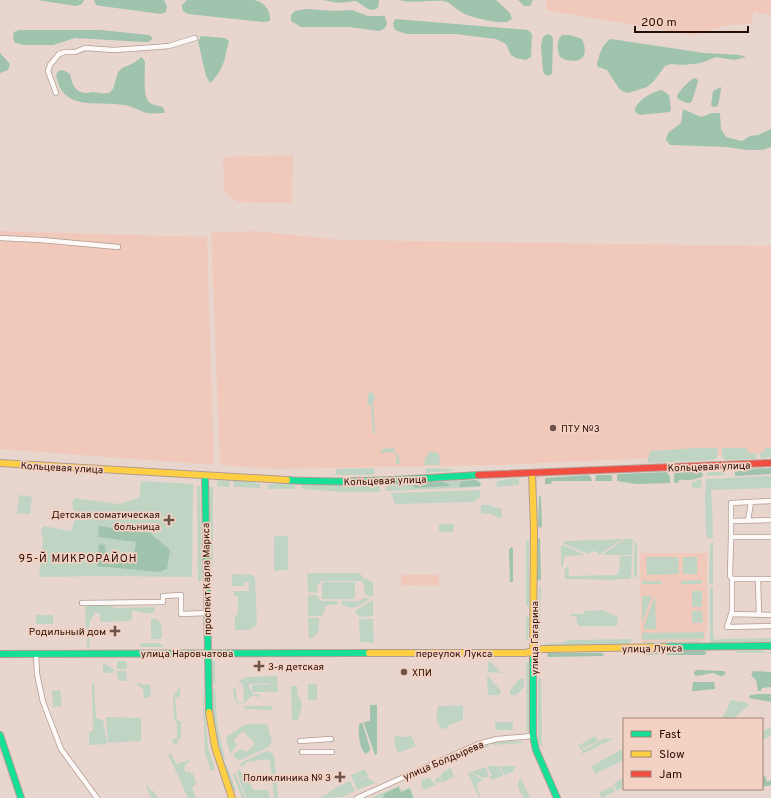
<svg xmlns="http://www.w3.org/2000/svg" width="771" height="798" font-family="Overpass,sans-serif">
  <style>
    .built { fill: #f0c9ba }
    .green { fill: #c0d4c3 }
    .forest { fill: #9fc3ac }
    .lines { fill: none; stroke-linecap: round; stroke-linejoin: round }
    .street-casing { stroke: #b29c92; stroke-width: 6 }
    .fast-casing { stroke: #b29c92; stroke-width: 8 }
    .slow-casing { stroke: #b29c92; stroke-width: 8 }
    .jam-casing { stroke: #b29c92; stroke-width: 8 }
    .street { stroke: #fcf9f8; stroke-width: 4.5 }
    .fast { stroke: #16e098; stroke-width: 6 }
    .slow { stroke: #ffcf43; stroke-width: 6 }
    .jam { stroke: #f24e42; stroke-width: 6 }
    .poi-dot { fill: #6c5349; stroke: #f3d1c3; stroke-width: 1.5 }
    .labels { text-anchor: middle; stroke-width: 3.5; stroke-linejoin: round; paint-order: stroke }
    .poi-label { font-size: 10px; fill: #2a0d02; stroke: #f3d1c3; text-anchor: start }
    .street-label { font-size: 10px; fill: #2a0d02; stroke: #f3d1c3 }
    .neighbourhood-label { font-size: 11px; letter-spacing: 1px; fill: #2a0d02; stroke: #f3d1c3 }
  </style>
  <rect width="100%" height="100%" fill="#e8d6ce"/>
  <path class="built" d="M546,0H771V15L754,12L751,24L729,25L693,35L546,10Z
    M293,155L292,203L238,202L224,192L223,157Z
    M0,231L207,237L214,465L0,449Z
    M253,231L341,240L771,246V453L498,465L278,469L220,465L211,233Z
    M640,553H707V629L704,641L641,642Z
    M401,575H439V586L401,585Z"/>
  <path class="green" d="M371,392L374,394L375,398L373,402L375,434H373L371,405H367L368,394Z
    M393,448L399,457L400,464H396V452L380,453L382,449Z
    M696,448H718L717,458L713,460L647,463L650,451Z
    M722,448H746L749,453H756L757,457L755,459L725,460L722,456Z
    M765,448H771V457L761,458L760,452H764Z
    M430,452H436L439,454L440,465H424L425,459Z
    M374,468V475H330L336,474V469Z
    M426,468L452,469L453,471L426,473Z
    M709,472H724L725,475L707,476V473Z
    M771,476V488L711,490V497L712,498L713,538H707C705,532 704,484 707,479Z
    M519,478V485L497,487L496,482L500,480Z
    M702,479L701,487L696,489L692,487V482Z
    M217,480L230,481L229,487L217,486Z
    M478,480L482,483L480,487L387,491L385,489L387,483Z
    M141,481L193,484L192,577L105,576L39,577L43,541L41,532L43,526L71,531L76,516L72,504L74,498L118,504L139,498Z
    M233,481H248L260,484V488L234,487Z
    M276,483L294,484L296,489H267V485Z
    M305,484H377L381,489L380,492H341L303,489L301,488L302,485Z
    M197,486H200L202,577L200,582H198Z
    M209,487H213V568L210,562Z
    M480,490V497L474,502L395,504L391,493Z
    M19,495L32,497L30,514L17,513Z
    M481,505H492V507L501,508L502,517L498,518L492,514L481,513Z
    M439,524H454L453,532H439Z
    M275,536H287L288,537V570L274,571V538Z
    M623,539L599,555L597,552L593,551L588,554L564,544L563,541Z
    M625,539H633L632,555H602Z
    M526,540L529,541V607L526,605Z
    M635,541L637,544V576L634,578V555Z
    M711,543H713V585L709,583L710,545Z
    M563,545L585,555L566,556L564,558L563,567L561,566V546Z
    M620,556H632L631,579H619L617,580L565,579L564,571L568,566L569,576L616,575L619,572Z
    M646,557H678L679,574L647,575Z
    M683,557H697V574H683Z
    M307,573H360L363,578L373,582V597L365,595L364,585L361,581H321L318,584L317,593L308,592Z
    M232,574L252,575L255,578L257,625L249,630H235V616L238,614V596H234V591H249V582H244V586H232Z
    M702,580V584H681V581Z
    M642,581H662V584H642Z
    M322,582H355V599H322Z
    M539,585L541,586L540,639L538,643Z
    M710,588H713V631L714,639L717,640L721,639L771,638V644L711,645L710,640Z
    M692,591H702V607H692Z
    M308,595H317L321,601H338V604L325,606L324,613L321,616H308Z
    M642,596H652L642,623Z
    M655,596L656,629H643Z
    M363,598H371C360,605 354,612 341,604V601H361Z
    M373,600V616L361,617L356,614V610Z
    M106,605L117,608L155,607V611C148,616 140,611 132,611V619L130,621L101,622L99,613H94V616L92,617L89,624L90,647H87L85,608L87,606Z
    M603,610L618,617L617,626H578L576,616H571L570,614H584V611Z
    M692,611H702L703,623H692Z
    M36,615H53V624H36Z
    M526,615L529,618L528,642L526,638Z
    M308,618H319C319,629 320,636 309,639Z
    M151,619H157L161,623L162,637L160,639H151Z
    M359,619H373L374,643L360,642Z
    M704,632V639L642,640V633Z
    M633,639L628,645V647L546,648L544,646L545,644L565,642L567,640Z
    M702,641L697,644L652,645L643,642Z
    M142,643H160L164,647H139Z
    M761,650L764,652H771V653H736V651Z
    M214,660L215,661V683H213L212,680V662Z
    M117,661H126L127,669H117Z
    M103,662L114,670V673H103Z
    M488,662H491L501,673L488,672Z
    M526,662H529L530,732H527Z
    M117,671H126L127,681H118Z
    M487,675L501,691L500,695H488Z
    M277,676L278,692H270L269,683L249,684V687L252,692V685L269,684V692H252L253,694H258L259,695V698L256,696H252L244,703H236L234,698L233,688L236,689L237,702H242L244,700L243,683H238L241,679H244L245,677Z
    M538,678H541L542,749L538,740Z
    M519,679H524V687L516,695H510V691Z
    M202,680L208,748L215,769L211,771L205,753Z
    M92,683H94L96,718L103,720L107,744L89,745V732L93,730Z
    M139,683L143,685L149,684L151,690L150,697L144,698L143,689L137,684Z
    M308,684H317V700H308Z
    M180,685V696L175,698L177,721H181V737L177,742L178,744L174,745L172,741L173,739H177V723L174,720L173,698Z
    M291,686H297L298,697L301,699L302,706L298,720H292Z
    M215,687L217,723L225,759L223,760C218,747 205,697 215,687Z
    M60,690L62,706L53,707L52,691Z
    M730,700L748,703L749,705L733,719H721L727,710Z
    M450,704L452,706L463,705V720L449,725L447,729L444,728L441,729L436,720L438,706H449Z
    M244,706H272V710L244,709Z
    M106,717L141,718V741L108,743Z
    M495,722H513V730H495Z
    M246,724H267L272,742L267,748L238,761L233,755L237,751L242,749L246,752L255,744L243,731L234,740L237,745L230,754L226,737Z
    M771,727V735L762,741V731Z
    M394,735L403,737L411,736L416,746L398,753L395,746Z
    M595,736L598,741L584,748L581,744Z
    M614,738L583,754L578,745L580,744L584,750L603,739Z
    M512,741H521L523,743L492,745L491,743Z
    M488,745H490L488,747L458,758V756Z
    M623,749L624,760L595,774L591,766Z
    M267,751L271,752L274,755L278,798H274L270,762L268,759L247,762L244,765L239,767L242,762Z
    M171,753L176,764L189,760V762L185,765V766L184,768L186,772L189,771L193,774L196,783L192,788L196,798H188L168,754Z
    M226,764L236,790L235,791L232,789L224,768Z
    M487,766H499L503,776L491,780L490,777L492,776Z
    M500,766H516L513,772L504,775Z
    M486,767L489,777L484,778L471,772Z
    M451,768L454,777L441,783V781L438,783L436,782L435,780L436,778L439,777L441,780H442L440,777L443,772Z
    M238,769L247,777L253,790H268L270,798H246L237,773Z
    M365,769L368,776L357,781L368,777L370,780L374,781L375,783L357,790L351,775Z
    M470,772L483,780L478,783L477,788L480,796L479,798L468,773Z
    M235,773L245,798H242L233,774Z
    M520,777L521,778L530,798H524L522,793H520L518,784Z
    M429,778L436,785L424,790L421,784L422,780Z
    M624,778V787L617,791L613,784Z
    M350,781L355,791L343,797L322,798V796L328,794L331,790Z
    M148,785L151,791H154L158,798H151L146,786Z
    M399,786L402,791L410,787L414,798H370Z
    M612,786L615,791L602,798L599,793Z"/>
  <path class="forest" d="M37,0H84L82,4L76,6Z
    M94,0H164L167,6L166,12L161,14L101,6L96,5Z
    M187,0H254C264,2 271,10 270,21L264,22L188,14L183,11L182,5Z
    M323,0H379L378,8L373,10L368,9L356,1L338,3Z
    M399,0H496L510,13L512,19C511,19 507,22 506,22C498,24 469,17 461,12C455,8 450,2 443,1C428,0 414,4 399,0Z
    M518,0H533L530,6H524Z
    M306,9L335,11L352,10L368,16H385L387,24L384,29L379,31L348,27H301L291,21V15L295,11Z
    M395,19L528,30L532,34L531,57L526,60L516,58L511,55L506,44L496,39L455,34H406L395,30L393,24Z
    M19,30H101L149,35L153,38L149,42H143L75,38L53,45H24L15,43L13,38L14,32Z
    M547,34L552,36L553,39L552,74L547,76L543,72L541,46L543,37Z
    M562,35H570L582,39C584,43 586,51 584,55C580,64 566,61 560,57C557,50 556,41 562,35Z
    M201,36L225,38L229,41C224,59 225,69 210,83L206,76L198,41Z
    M611,39L704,53L740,55L746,57L734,60L716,57L701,63L683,65L671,64L665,66L654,81L647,87L628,93L622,91L618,87L607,70L598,67L597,64C599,56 602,43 611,39Z
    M0,53L10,64L8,70L0,73Z
    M142,57L145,62C145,70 143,95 148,101C151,105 159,106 163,107L165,113C160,113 152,114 147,113C139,111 132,106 124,105C98,101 61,112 56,74L60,70L65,71L70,74C72,84 75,93 87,93C89,93 91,92 93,92C99,93 103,94 109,93L113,89L118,72L122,68L132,64Z
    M695,78L698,80V82L692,101L690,103H687L678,99L677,96C680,90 689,80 695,78Z
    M721,87V90L718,106L713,107L711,105L713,91Z
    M662,90L669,95L671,109L670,112L640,115L635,112C634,102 653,91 662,90Z
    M683,109L701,117L712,113H720L721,129L726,137L742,141L750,136L758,135L771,129V147L763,150H747L727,147L670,145L666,140L668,133L681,123Z
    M771,468V474L735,476V472L747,469Z
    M699,470L703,474L702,477C697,478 693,480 689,480C685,481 683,479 679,480L678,483H674V474L676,473Z
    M667,472L670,477V483L636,484L617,481V475L619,474Z
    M588,475L591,477L592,481H552L551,484H545V478Z
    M596,475H610L612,476V481H595Z
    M475,480L480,483V486L460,487L459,484L463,481Z
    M443,482L449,484V486L415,488L413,486L417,483Z
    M539,496L541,497L542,526L540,528L538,526Z
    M99,526L150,533L170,550L167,569L158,572L97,566L99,544L105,545L106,558L133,560L136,542L98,537Z
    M540,538L541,579L540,581L538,580L537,579L538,539Z
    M511,547L513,548V582H510L509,550Z
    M668,651H704L706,652L707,653L704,655H666Z
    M643,652H659L661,654L642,655Z
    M547,653H602L604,655L603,656L548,657Z
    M697,670L724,671L726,673L723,676C719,676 717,674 713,673C707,673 700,677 694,675V672Z
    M753,671L771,672V687L762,688L761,691H758L756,680L751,675Z
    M693,682H714L715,689L695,691H692Z
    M759,694H771V702L749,698L750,695Z
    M370,705H377V754L375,755L364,724V722L370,721Z
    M362,722L370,748V750L366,754C359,749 358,733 359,725Z
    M765,776L767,782L771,780V785L762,787V777Z
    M398,787L401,792L410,789L413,798H383L384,794Z"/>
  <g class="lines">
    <g class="street-casing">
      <path id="street" d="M56,93L48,71L50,65L59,54L65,52H75L85,48L114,50L157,47L169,46L195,38
        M0,238L41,240L118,247
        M771,501L731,503V521L771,520
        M731,521V537H771
        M748,521L751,502
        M731,537L730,576L732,579H771
        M732,579V611L727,627L771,626
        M758,579L759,615
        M82,603L163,602V596L181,595V614L207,613
        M731,614L771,615
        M36,654L37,674L43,702L61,749L97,798
        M300,741L331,739
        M302,752H332
        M357,798L478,744L497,739L533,736"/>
    </g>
    <g class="fast-casing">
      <path id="fast" d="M205,476L209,712
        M287,480C351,484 414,479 478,475
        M665,647L771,646
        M0,654L369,653
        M533,655V736L536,750L557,798
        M0,735L21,798"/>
    </g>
    <g class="slow-casing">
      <path id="slow" d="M0,463L287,480
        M532,473L534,530L533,655
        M369,653H525L543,649L665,647
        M209,712L215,747L232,798"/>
    </g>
    <g class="jam-casing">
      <path id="jam" d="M478,475L771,463"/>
    </g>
    <use href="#street" class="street"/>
    <use href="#fast" class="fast"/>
    <use href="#slow" class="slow"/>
    <use href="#jam" class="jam"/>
  </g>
  <g class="poi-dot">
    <circle cx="553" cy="428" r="4"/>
    <path d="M167 514h4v4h4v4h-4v4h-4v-4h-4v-4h4z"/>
    <path d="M113 625h4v4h4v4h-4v4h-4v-4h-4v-4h4z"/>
    <path d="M257 660h4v4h4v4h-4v4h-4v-4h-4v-4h4z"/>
    <circle cx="404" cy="672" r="4"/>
    <path d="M338 771h4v4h4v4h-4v4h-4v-4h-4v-4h4z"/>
  </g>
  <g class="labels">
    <g class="poi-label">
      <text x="561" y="432">ПТУ №3</text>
      <text x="160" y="518" text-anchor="end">Детская соматическая<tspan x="160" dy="12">больница</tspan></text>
      <text x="106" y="635" text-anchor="end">Родильный дом</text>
      <text x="268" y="670">3-я детская</text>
      <text x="412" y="676">ХПИ</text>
      <text x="331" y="781" text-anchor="end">Поликлиника № 3</text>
    </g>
    <g class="street-label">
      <text transform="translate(709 466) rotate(-2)" y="4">Кольцевая улица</text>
      <text transform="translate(62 467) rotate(3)" y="4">Кольцевая улица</text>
      <text transform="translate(385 480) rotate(-2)" y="4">Кольцевая улица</text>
      <text transform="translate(206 579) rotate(-91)" y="4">проспект Карла Маркса</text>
      <text transform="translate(534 638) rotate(-90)" y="4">улица Гагарина</text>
      <text transform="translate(652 648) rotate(-1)" y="4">улица Лукса</text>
      <text x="187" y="657">улица Наровчатова</text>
      <text x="454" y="657">переулок Лукса</text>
      <text transform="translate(443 760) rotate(-23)" y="4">улица Болдырева</text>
    </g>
    <g class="neighbourhood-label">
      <text x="78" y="562">95-Й МИКРОРАЙОН</text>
    </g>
  </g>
  <rect x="623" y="718" width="140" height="72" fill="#f3d1c3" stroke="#a38376"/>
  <rect x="631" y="731" width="20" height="6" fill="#16e098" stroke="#a38376"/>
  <text x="659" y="738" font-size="12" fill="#2a0d02">Fast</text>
  <rect x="631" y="751" width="20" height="6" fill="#ffcf43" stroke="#a38376"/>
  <text x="659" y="758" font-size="12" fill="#2a0d02">Slow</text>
  <rect x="631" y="771" width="20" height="6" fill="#f24e42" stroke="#a38376"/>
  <text x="659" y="778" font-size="12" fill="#2a0d02">Jam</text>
  <path d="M635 26v6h113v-6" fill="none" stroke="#2a0d02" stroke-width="2"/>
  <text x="641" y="26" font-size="12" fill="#2a0d02" stroke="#f3d1c3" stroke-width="3" paint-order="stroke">200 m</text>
</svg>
